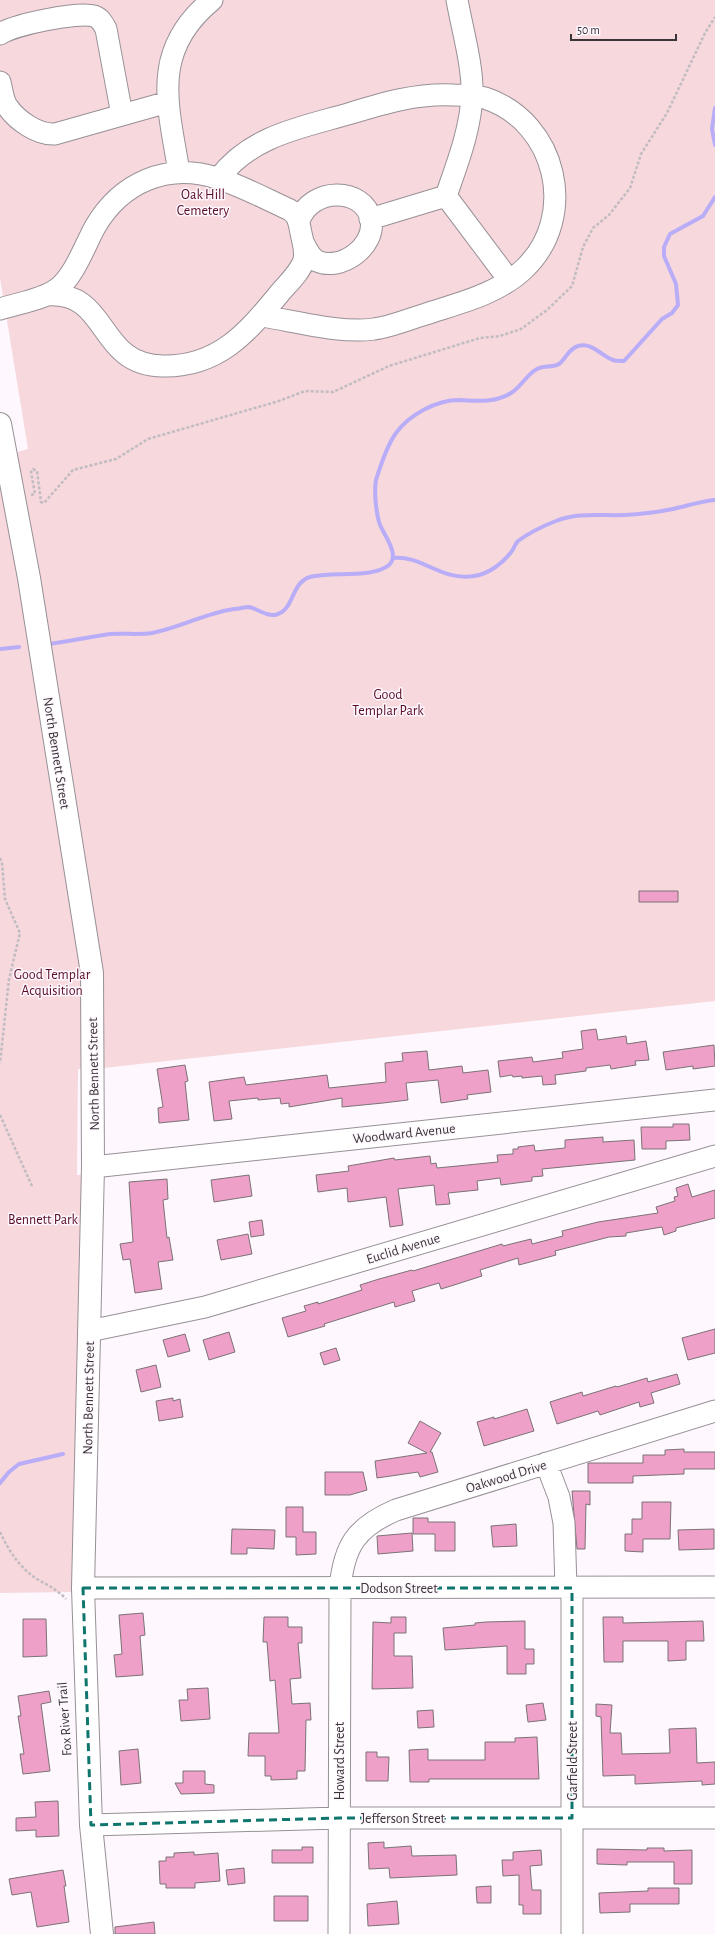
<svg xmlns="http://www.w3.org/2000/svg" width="715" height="1934" font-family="'Alegreya Sans',sans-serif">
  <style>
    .green { fill: #f6d8dd }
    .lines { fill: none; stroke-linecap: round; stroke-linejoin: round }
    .stream { stroke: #b9adf7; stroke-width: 4 }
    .building { fill: #eea0c8; stroke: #7b7276 }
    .minor-casing { stroke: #989097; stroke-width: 23 }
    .major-casing { stroke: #989097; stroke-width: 24 }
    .path { stroke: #c1bcc1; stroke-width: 2.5; stroke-dasharray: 3 2; stroke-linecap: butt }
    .minor { stroke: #fff; stroke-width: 21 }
    .major { stroke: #fff; stroke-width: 22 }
    .marked { fill: none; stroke: #0f766e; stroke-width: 3; stroke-dasharray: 8 5; stroke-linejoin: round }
    .labels { text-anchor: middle; stroke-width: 3; stroke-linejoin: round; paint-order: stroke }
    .park-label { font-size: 14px; fill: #580c26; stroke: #fef8fe }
    .street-label { font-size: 14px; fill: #383437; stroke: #fef8fe }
  </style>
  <rect width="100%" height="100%" fill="#fef8fe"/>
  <path class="green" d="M0,0H715V1001L103,1068L78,1069L77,1175H87L75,1592L0,1593V446L14,453L28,449L0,278Z"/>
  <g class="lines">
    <path class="stream" d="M715,108L712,129L715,145
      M393,558C422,555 440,581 474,576C489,574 503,563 512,551C514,548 515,544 518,541C529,533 543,526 556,521C578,512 601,516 625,515C641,514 658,512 673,509C687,506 701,501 715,500
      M49,644C69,641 89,637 110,634C124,633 138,635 152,633C180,628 205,613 234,609C238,609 245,607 249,607C259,609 264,616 275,615C295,611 290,583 310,577C331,571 372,579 389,565C401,554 382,533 379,522C376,511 374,491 376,480C380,467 388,444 396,433C409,415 436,400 459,400C477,401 495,403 511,393C521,387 527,374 537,369C544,365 553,368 559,364C566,359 568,349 578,346C593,342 601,356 613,360C616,361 621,361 624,361L662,319L672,313L678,305L676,284L664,256V247L670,234L703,216L715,197
      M0,649L19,647
      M0,1483L9,1472L19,1464L63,1454"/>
  </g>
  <path class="building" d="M639,891H678V902H639Z
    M596,1029L598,1040L626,1036L627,1044L646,1041L649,1060L635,1061L636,1065L611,1069L610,1065L586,1068V1071L555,1075L556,1084L543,1085L542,1076L522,1078V1076L513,1077L512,1075L500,1077L498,1061L532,1057L533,1062L563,1058L562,1052L583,1049L581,1031Z
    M714,1045L715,1066L693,1069V1066L666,1070L663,1052Z
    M427,1051L429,1070L462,1066L463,1073L488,1070L491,1092L467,1095L468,1099L441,1103L438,1080L406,1083L408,1100L383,1103L342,1107V1098L289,1107V1103L281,1104L280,1098L258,1100V1098L229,1101L232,1119L214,1121L209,1082L244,1077L246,1085L327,1075L329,1088L386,1082L385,1063L403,1061L402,1053Z
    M185,1065L188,1081L185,1082L189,1120L159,1123L158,1108L163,1107L157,1069Z
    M673,1124H689L690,1140L666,1141V1149H642L641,1127H673Z
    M603,1137V1142L634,1140L635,1160L542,1169L543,1176L532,1177V1181L501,1185L500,1178L477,1181L478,1190L448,1193L450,1204L436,1205L434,1185L398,1189L403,1225L390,1227L386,1197L348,1202L347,1188L318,1192L316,1175L349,1171L348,1166L394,1158L395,1160L430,1156L431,1164L436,1163L437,1168L498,1162L497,1155L513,1154V1149H518V1147L534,1145L535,1151L565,1148V1140Z
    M249,1175L252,1196L214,1202L211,1180Z
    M167,1179L168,1199L163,1200L167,1238L169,1237L173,1260L158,1262L162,1289L135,1293L130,1259L123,1260L120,1244L133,1242L129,1182Z
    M688,1184L692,1197L715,1190V1218L676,1228V1231L664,1235L662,1227L626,1233V1236L609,1237L555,1251L556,1255L519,1265L518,1258L480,1270L482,1276L451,1286L441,1289L439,1283L412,1291L415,1301L395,1307L394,1302L324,1324L325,1326L288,1337L282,1318L306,1311L304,1306L318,1302V1304L362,1290L360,1285L379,1279L412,1270L413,1271L502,1244L503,1246L531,1239L532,1244L563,1236L562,1231L598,1222L658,1213L656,1207L675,1201L674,1197L678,1196L676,1188Z
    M262,1220L264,1235L251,1237L249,1222Z
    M248,1234L252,1254L221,1260L217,1240Z
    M715,1329V1353L688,1360L682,1338Z
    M229,1332L235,1352L209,1360L203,1340Z
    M185,1334L190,1351L168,1357L163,1340Z
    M336,1348L340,1360L324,1365L320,1353Z
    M156,1365L161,1387L141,1392L136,1370Z
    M677,1374L680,1384L651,1393L654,1403L640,1407L639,1402L600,1415L598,1411L557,1424L550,1402L582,1392L583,1396L616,1386L617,1387L647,1378L648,1382Z
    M173,1398V1401L180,1399L183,1417L159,1421L156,1401Z
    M527,1409L534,1431L484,1446L477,1422L494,1417V1419Z
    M420,1421L441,1433L430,1452H432L438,1472L420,1477L418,1472L377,1478L375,1461L427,1453L408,1443Z
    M684,1449V1452H715V1469H684V1474L633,1476V1483H588V1463H643V1455H665V1450Z
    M325,1472H363L367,1490L350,1495H325Z
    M572,1491H590V1505L586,1504L585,1549H577Z
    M642,1502H671L670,1539H643V1552L625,1551V1534H632V1519H642Z
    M286,1507H303V1532H316V1554L296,1555V1537H286Z
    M413,1518H428V1522H455V1551H435V1534H413Z
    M516,1524L517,1546L493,1547L491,1526Z
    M232,1529L275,1530L274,1549L247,1548V1554H231Z
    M714,1529V1549L679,1550L678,1530Z
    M412,1533L413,1551L378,1554L377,1536Z
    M143,1613L145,1635L140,1636L143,1675L116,1677L114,1655L122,1654L119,1615Z
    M264,1617H288V1627H302V1643H298L301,1678L290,1679L292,1704L310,1703L311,1720H306L305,1771H297V1779L271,1780V1776H265V1756H248L249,1733H279L275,1680L270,1681L267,1642H263Z
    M391,1617H406V1633H394V1656H412L413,1688L372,1689L373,1622L391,1623Z
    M603,1617H623V1623L703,1621L704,1641H686V1660L668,1661V1641H623V1662H604Z
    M23,1619H46L47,1656L23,1657Z
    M525,1621V1649H534V1664H526V1674H507V1646L445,1650L443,1628L475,1625V1623L486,1622Z
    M208,1688L210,1719L181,1721L179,1700H188L187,1689Z
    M49,1691L51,1702L41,1704L50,1771L23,1774L20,1754H24L18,1716H21L18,1696Z
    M543,1703L546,1720L528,1722L526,1705Z
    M596,1704L612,1705L610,1733H621L622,1754L670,1753L669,1729L696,1728L697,1763L715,1762V1784L702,1785V1781L635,1784V1775L603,1776L601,1717L596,1716Z
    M433,1710L434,1727L418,1728L417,1711Z
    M537,1737L539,1779H429V1782H410L409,1750L428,1749V1760H485V1742H515V1738Z
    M138,1749L141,1783L121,1785L119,1751Z
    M366,1752H377V1757H389L388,1781H366Z
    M183,1771H205V1784L214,1785V1793L181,1794L175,1783H183Z
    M58,1801L59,1836L36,1837V1830L16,1831V1818L36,1817L35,1802Z
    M384,1842V1848L411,1846L412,1856L456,1855L457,1875L390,1878L389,1868L369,1869L368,1843Z
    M302,1847H313V1863H272V1850H302Z
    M647,1848H664V1851L692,1850V1884H674V1862H627V1865L597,1864V1849L647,1850Z
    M541,1850L542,1865L530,1866L532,1890H541V1914H523V1905H519V1875L503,1876L502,1860H513V1852Z
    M194,1852V1855L218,1853L220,1881L195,1883V1888H166V1884H160L159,1861H166V1857H174V1853Z
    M244,1868L245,1883L228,1885L226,1870Z
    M63,1870L66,1886H64L69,1922L37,1927L31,1892L12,1895L9,1879Z
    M491,1886V1903H477L476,1887Z
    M648,1888H679V1904H630V1912L600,1913L599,1893L648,1891Z
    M274,1896H308V1921H274Z
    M397,1901L399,1924L368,1926L367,1904Z
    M154,1922L155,1934H115V1927Z"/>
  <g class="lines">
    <g class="minor-casing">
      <path id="minor" d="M0,34C13,25 79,11 94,16C100,18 103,23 106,29L122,115
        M0,82C2,90 3,100 7,106C17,121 38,135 55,134L168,102
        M179,172C168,104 150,51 212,0
        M219,178C251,136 299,128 348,114C384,103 417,93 454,95C464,95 475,95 485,98C557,122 579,217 524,269C498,294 459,303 426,314C409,319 391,327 374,329C341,334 295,321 262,316
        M446,196C457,164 471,129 472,94C473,66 462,28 457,0
        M370,219L446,196L509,280
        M299,221C310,187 364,186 371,220C376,246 341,272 317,261C311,258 307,250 304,244
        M0,309C18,303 42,300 57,289C74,277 85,245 95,227C121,182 168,162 217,178C242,186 266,199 290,210C299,216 299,224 301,233C303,243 306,250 304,260C300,273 287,284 279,294C247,333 218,367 163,366C95,365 111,290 46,295
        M93,1167L715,1100
        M89,1331L205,1307L715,1156
        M546,1463L559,1497L564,1523L566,1588
        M83,1588L715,1587
        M572,1588V1934
        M91,1825L339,1818H715
        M339,1934L340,1588C344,1546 356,1527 396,1510L715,1411"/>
    </g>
    <g class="major-casing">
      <path id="major" d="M0,424L29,578L92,973L93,1167L83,1588L91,1825L102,1934"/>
    </g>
    <path class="path" d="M31,495L35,494L31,472L33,469L37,471L41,502L44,503L73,470L116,459L148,439L279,401L305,391L333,392L389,366L480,338L500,336L521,329L547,310L572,286L583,247L593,228L609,215L630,188L641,154L667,113L705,33L715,17
      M0,858L2,863L5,899L20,933L9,979L0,1063
      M0,1115L32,1186
      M0,1532C9,1551 19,1567 37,1579C47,1585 58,1590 66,1599"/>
    <use href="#minor" class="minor"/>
    <use href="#major" class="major"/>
  </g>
  <path class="marked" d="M83,1588H572V1818H339L91,1825Z"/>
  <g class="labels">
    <g class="park-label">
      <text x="203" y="199">Oak Hill<tspan x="203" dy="16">Cemetery</tspan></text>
      <text x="388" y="699">Good<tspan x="388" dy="16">Templar Park</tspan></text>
      <text x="52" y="979">Good Templar<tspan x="52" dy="16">Acquisition</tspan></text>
      <text x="43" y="1224">Bennett Park</text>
    </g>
    <g class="street-label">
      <text transform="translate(57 753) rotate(81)" y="5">North Bennett Street</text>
      <text transform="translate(93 1074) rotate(-91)" y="5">North Bennett Street</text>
      <text transform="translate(404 1133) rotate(-6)" y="5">Woodward Avenue</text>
      <text transform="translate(403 1248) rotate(-17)" y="5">Euclid Avenue</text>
      <text transform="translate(88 1398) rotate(-89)" y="5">North Bennett Street</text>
      <text transform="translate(506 1476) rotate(-17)" y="5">Oakwood Drive</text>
      <text x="399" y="1593">Dodson Street</text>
      <text transform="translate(64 1719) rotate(-94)" y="5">Fox River Trail</text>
      <text transform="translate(339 1761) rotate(-90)" y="5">Howard Street</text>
      <text transform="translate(572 1761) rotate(-90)" y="5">Garfield Street</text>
      <text x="403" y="1823">Jefferson Street</text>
    </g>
  </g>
  <path d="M571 34v6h105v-6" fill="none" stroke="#383437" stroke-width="2"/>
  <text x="577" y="34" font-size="12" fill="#383437" stroke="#fef8fe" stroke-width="3" paint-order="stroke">50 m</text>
</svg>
